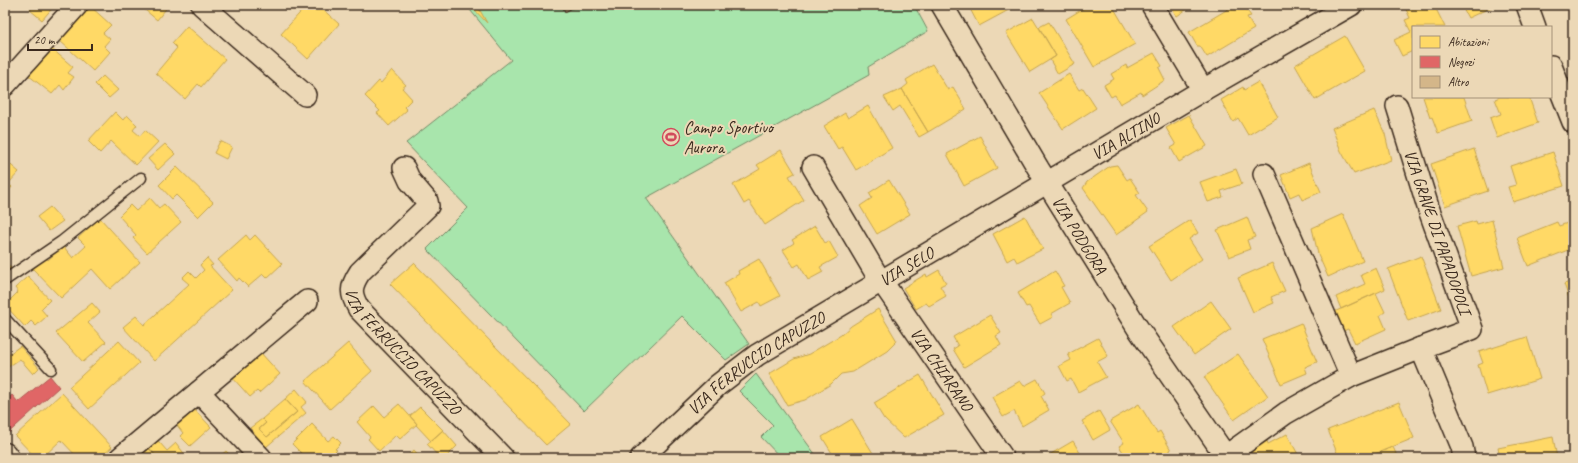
<svg xmlns="http://www.w3.org/2000/svg" width="1578" height="463" font-family="Caveat,sans-serif">
  <style>
    .green { fill: #a8e5ac; stroke: #728865 }
    .homes { fill: #ffd966; stroke: #c4a450 }
    .shops { fill: #e06666; stroke: #ae5450 }
    .building { fill: #d4b689; stroke: #3b2a1e }
    .lines { fill: none; stroke-linecap: round; stroke-linejoin: round }
    .lane-casing { stroke: #3b2a1e; stroke-width: 13 }
    .street-casing { stroke: #3b2a1e; stroke-width: 24 }
    .secondary-casing { stroke: #3b2a1e; stroke-width: 25 }
    .lane { stroke: #ecd8b6; stroke-width: 10 }
    .street { stroke: #ecd8b6; stroke-width: 21 }
    .secondary { stroke: #ecd8b6; stroke-width: 22 }
    .labels { text-anchor: middle; stroke-width: 4; stroke-linejoin: round; paint-order: stroke }
    .poi-label { font-size: 17px; fill: #3b2a1e; stroke: #ecd8b6; text-anchor: start }
    .street-label { font-size: 17px; fill: #3b2a1e; stroke: #ecd8b6 }
  </style>
  <rect width="100%" height="100%" fill="#ecd8b6"/>
  <filter id="ink" filterUnits="userSpaceOnUse"><feTurbulence type="fractalNoise" baseFrequency=".025" numOctaves="2"/><feDisplacementMap in="SourceGraphic" scale="8" xChannelSelector="R" yChannelSelector="G"/><feConvolveMatrix kernelMatrix="1 2 1 2 8 2 1 2 1" color-interpolation-filters="sRGB"/></filter>
  <g filter="url(#ink)">
    <path class="green" d="M466,5H914L928,31L868,67L869,75L646,198L749,344L726,360L682,316L584,411L427,249L468,208L406,143L511,60Z
      M756,374L818,458H781L761,437L773,425L739,391Z"/>
    <path class="homes" d="M34,5H55L42,20L30,10Z
      M139,5H169L157,20Z
      M307,5H318L339,24L308,59L281,34Z
      M470,5H477L487,23Z
      M968,5H1018L979,26Z
      M1089,5H1112L1135,44L1094,67L1066,19Z
      M1169,5H1193L1177,16Z
      M1235,5H1243L1251,16L1247,17L1254,29L1207,57L1200,46H1197L1189,32Z
      M1404,5H1434L1445,27H1413V51L1402,56L1394,40L1411,32L1405,20L1410,18Z
      M1461,5H1496L1468,18Z
      M90,6L111,25L103,33L110,39L104,46L110,52L93,71L59,40Z
      M1033,18L1056,56L1030,72L1006,33Z
      M1049,22L1075,64L1058,74L1050,60L1056,56L1039,27Z
      M187,26L225,59L201,87L198,84L185,99L156,73L177,48L172,43Z
      M1345,36L1365,71L1315,100L1295,65Z
      M51,48L73,67L68,73L74,77L64,90L60,85L52,94L28,75Z
      M1154,53L1162,66L1159,68L1165,80L1142,95L1141,92L1120,104L1115,95L1111,97L1104,85L1114,79L1111,74L1126,65L1127,68Z
      M932,64L948,90L953,87L966,109L928,132L902,89L908,84L906,80Z
      M392,70L406,85L402,88L412,99L404,107L407,110L389,126L377,113L380,111L365,96L379,81L381,83Z
      M1069,74L1079,90L1083,88L1096,108L1063,129L1039,93Z
      M103,76L118,90L109,98L95,84Z
      M1258,82L1278,117L1248,135L1238,118L1233,122L1221,100L1243,87L1244,90Z
      M902,89L928,132L919,137L900,106L893,111L884,97Z
      M1423,97H1464L1472,121L1438,133L1432,117L1430,118Z
      M1500,97H1529L1538,123L1497,138L1490,118L1501,114L1495,99Z
      M868,106L892,148L856,170L842,147L838,149L824,126L845,113L848,118Z
      M1374,110L1385,134L1391,160L1354,174L1341,151L1332,128Z
      M115,112L123,120L127,115L137,125L133,130L140,136L145,130L158,142L136,165L111,141L100,153L88,141Z
      M1189,115L1207,146L1179,162L1171,148L1176,145L1166,128Z
      M980,136L997,168L964,186L947,154Z
      M220,141L232,147L226,159L214,153Z
      M165,144L175,154L158,170L148,159Z
      M1474,149L1488,191L1445,206L1431,164Z
      M781,150L795,173L789,176L804,200L765,225L749,201L744,204L733,185L760,169L757,165Z
      M1553,152L1564,186L1513,202L1508,187L1516,185L1510,166Z
      M5,160L19,172L8,184L12,187L5,195Z
      M1309,163L1321,192L1302,200L1299,193L1290,197L1281,175Z
      M1117,165L1127,180L1130,178L1140,193L1136,195L1148,212L1116,235L1083,188L1087,182L1110,166Z
      M177,167L213,202L198,217L176,195L172,199L159,185Z
      M1236,169L1242,184L1221,191L1223,197L1208,202L1200,182Z
      M889,180L910,214L877,234L860,206L872,198L869,193Z
      M150,198L159,208L164,204L181,222L147,253L133,238L136,235L119,216L130,205L136,211Z
      M50,207L63,221L49,231L37,217Z
      M1343,214L1363,261L1328,277L1318,254L1312,228Z
      M1025,216L1043,249L1017,262L1014,257L1007,261L993,234Z
      M1247,217L1255,237L1247,240L1250,249L1229,257L1217,230Z
      M100,218L140,262L110,289L92,269L61,298L33,269L46,257L48,260L63,246L73,258L86,246L78,238Z
      M1190,220L1198,233L1189,239L1202,259L1171,280L1149,246Z
      M1492,220L1504,267L1471,276L1457,226L1476,221L1477,224Z
      M1573,221V248L1528,266L1517,238L1557,222L1559,226Z
      M815,226L825,243L829,241L838,257L820,267L823,272L808,280L799,264L794,267L783,250L794,243L792,240Z
      M246,235L250,240L255,235L282,264L267,278L263,274L248,287L239,278L237,281L218,260Z
      M1421,256L1441,309L1408,321L1388,269Z
      M207,258L213,265L210,266L232,290L154,361L123,327L136,316L144,325L189,284L182,278L189,271L196,278L204,270L200,265Z
      M759,259L780,296L761,306L759,302L741,312L724,283L739,274L738,271Z
      M5,261L11,268L5,273Z
      M414,263L571,424L546,445L390,284Z
      M1272,263L1285,291L1271,297L1274,303L1253,312L1238,278Z
      M1376,268L1385,289L1341,309L1336,297L1365,284L1361,275Z
      M939,270L946,283L940,286L946,296L929,306L926,303L916,309L903,288L926,274L927,277Z
      M1055,271L1064,286L1061,287L1070,303L1051,314L1053,317L1040,324L1029,306L1026,307L1018,293Z
      M28,276L50,300L41,309L47,316L36,326L31,321L25,327L5,305L18,292L15,288Z
      M1573,281V310L1564,284Z
      M1376,293L1385,312L1380,315L1386,329L1355,343L1348,329L1343,331L1334,312Z
      M1211,301L1231,329L1194,355L1174,327Z
      M92,303L100,312L88,323L106,342L83,362L56,333Z
      M878,309L897,341L887,351L853,372L841,374L831,384L805,400L787,405L769,374L794,359L809,354L841,335L851,326Z
      M990,315L1001,333L996,336L1001,345L964,367L953,349L958,346L953,337Z
      M1301,323L1317,362L1305,367L1307,373L1281,384L1262,339Z
      M1527,337L1540,379L1487,395L1478,365L1483,363L1479,352Z
      M1098,338L1108,356L1097,362L1106,377L1078,392L1071,379L1067,381L1059,366L1071,360L1068,354Z
      M119,341L139,363L89,409L69,387Z
      M348,343L372,371L330,409L305,381Z
      M20,346L39,368L33,374L20,359L5,369V357Z
      M260,352L280,374L259,393L257,391L250,397L232,377Z
      M1238,354L1268,396L1234,420L1204,377Z
      M920,375L944,415L904,438L884,419L874,403Z
      M1037,379L1045,393L1041,396L1049,410L1022,426L1014,411L1003,417L992,397L1020,381L1024,386Z
      M296,389L307,402L301,407L306,413L266,447L250,428L262,419L266,423L259,429L267,437L297,412L285,399Z
      M62,393L112,447L100,458H78L61,440L42,458H36L15,436Z
      M285,399L297,412L267,437L259,429L266,423L262,419Z
      M1399,402L1414,438L1365,458H1339L1328,430Z
      M399,404L417,424L400,439L396,435L379,451L368,439L370,437L357,422L374,406L384,417Z
      M1139,404L1157,433L1160,431L1171,450L1158,458H1127L1119,446L1124,443L1110,421Z
      M420,407L443,430L431,441L416,425L417,424L410,416Z
      M193,408L211,427L190,446L180,436L183,433L176,424Z
      M1099,411L1110,430L1093,440L1082,421Z
      M852,419L876,458H835L822,437Z
      M312,424L328,441L334,436L341,443L335,449L337,450L329,458H311L307,454L304,456L292,444Z
      M443,430L457,446L445,458H440L427,444Z
      M1287,434L1300,458H1255L1250,450L1267,441L1268,444Z
      M153,435L167,451L176,443L186,456L184,458H158L144,442Z
      M1553,437L1557,458H1500L1498,448Z
      M1073,441L1083,458H1044Z
      M1393,447L1398,458H1365Z
      M149,449L158,458H139Z
      M414,450L421,458H405Z
      M226,451L233,458H218Z"/>
    <path class="shops" d="M50,376L59,387L5,436V394L8,398L12,395L18,402Z"/>
    <path class="building" d="M562,5H578L565,12Z"/>
    <g class="lines">
      <g class="lane-casing">
        <path id="lane" d="M5,280L61,242L141,178
          M5,319L51,369"/>
      </g>
      <g class="street-casing">
        <g id="street">
          <path d="M202,5L305,95"/>
          <path id="s1" d="M942,5L1038,168L1137,327L1227,458"/>
          <path d="M1152,5L1203,90"/>
          <path d="M1527,5L1535,27"/>
          <path d="M1551,66L1573,122"/>
          <path d="M5,85L77,5"/>
          <path id="s2" d="M813,167L881,282L887,289L1003,458"/>
          <path id="s3" d="M404,168L410,181L427,201L428,206L360,272C350,287 350,294 359,309L503,458"/>
          <path d="M1264,174L1351,376"/>
          <path d="M1421,348L1462,447L1464,458"/>
          <path d="M199,392L261,458"/>
          <path d="M1226,456L1286,413L1351,376L1421,348L1472,329L1428,207L1397,106"/>
          <path d="M120,458L307,301"/>
          <path id="s4" d="M641,458L718,385L757,355L1203,90L1351,5"/>
        </g>
      </g>
      <g class="secondary-casing">
        <path id="secondary" d="M5,454L8,458"/>
      </g>
      <use href="#lane" class="lane"/>
      <use href="#street" class="street"/>
      <use href="#secondary" class="secondary"/>
    </g>
  </g>
  <defs>
    <g id="stadium-ring" transform="scale(0.9)"><circle r="9.5" fill="#ecd8b6" stroke="#d1495b" stroke-width="1.5"/><path d="M0-5a6.5 5 0 1 0 0 10a6.5 5 0 1 0 0-10ZM-3.5-1.8h7v3.6h-7Z" fill="#d1495b"/></g>
  </defs>
  <g fill-rule="evenodd">
    <use href="#stadium-ring" x="671" y="137"/>
  </g>
  <g class="labels">
    <g class="poi-label">
      <text x="684" y="133">Campo Sportivo<tspan x="684" dy="20">Aurora</tspan></text>
    </g>
    <g class="street-label">
      <text dy="6" stroke="none"><textPath href="#s4" startOffset="584">VIA ALTINO</textPath></text>
      <text transform="translate(1438 232) rotate(71)" y="6">VIA GRAVE DI PAPADOPOLI</text>
      <text dy="6" stroke="none"><textPath href="#s1" startOffset="268">VIA PODGORA</textPath></text>
      <text dy="6" stroke="none"><textPath href="#s4" startOffset="329">VIA SELO</textPath></text>
      <text dy="6" stroke="none"><textPath href="#s3" startOffset="241">VIA FERRUCCIO CAPUZZO</textPath></text>
      <text dy="6" stroke="none"><textPath href="#s4" startOffset="150">VIA FERRUCCIO CAPUZZO</textPath></text>
      <text dy="6" stroke="none"><textPath href="#s2" startOffset="240">VIA CHIARANO</textPath></text>
    </g>
  </g>
  <rect width="1578" height="463" fill="none" stroke="#ecd8b6" stroke-width="20"/>
  <rect x="10" y="10" width="1558" height="443" fill="none" stroke="#3b2a1e" stroke-width="1.5" filter="url(#ink)"/>
  <rect x="1412" y="26" width="140" height="72" fill="#ecd8b6" stroke="#a59279"/>
  <rect x="1420" y="36" width="20" height="12" fill="#ffd966" stroke="#a59279"/>
  <text x="1448" y="46" font-size="12" fill="#3b2a1e">Abitazioni</text>
  <rect x="1420" y="56" width="20" height="12" fill="#e06666" stroke="#a59279"/>
  <text x="1448" y="66" font-size="12" fill="#3b2a1e">Negozi</text>
  <rect x="1420" y="76" width="20" height="12" fill="#d4b689" stroke="#a59279"/>
  <text x="1448" y="86" font-size="12" fill="#3b2a1e">Altro</text>
  <path d="M28 44v6h64v-6" fill="none" stroke="#3b2a1e" stroke-width="2"/>
  <text x="34" y="44" font-size="12" fill="#3b2a1e" stroke="#ecd8b6" stroke-width="3" paint-order="stroke">20 m</text>
</svg>
